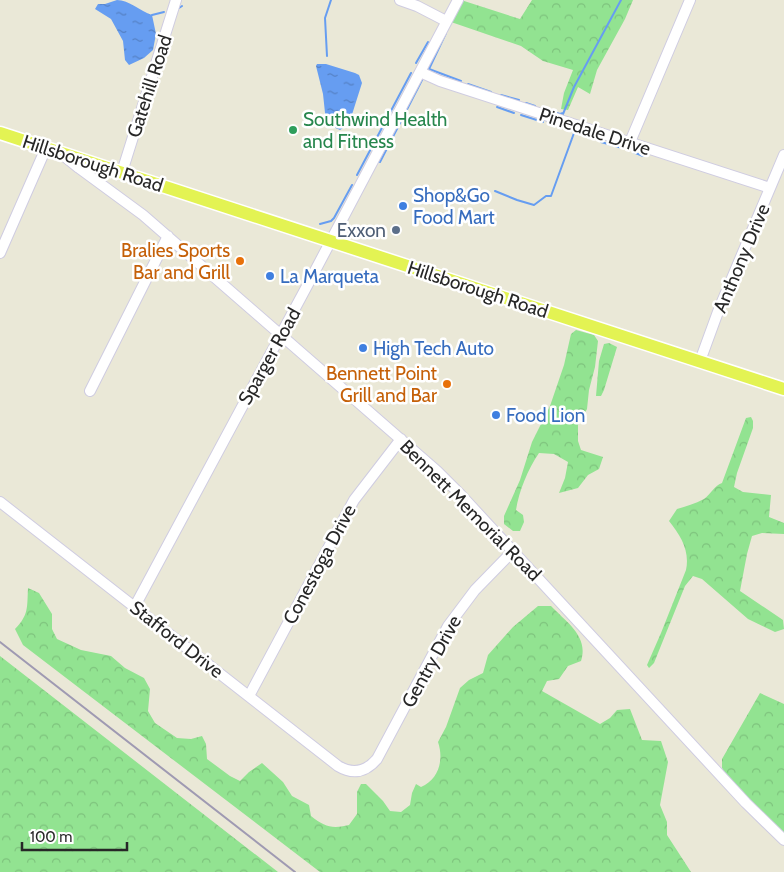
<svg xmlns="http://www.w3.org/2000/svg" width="784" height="872" font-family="Cabin,sans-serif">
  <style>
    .forest { fill: url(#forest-crowns) }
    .water { fill: url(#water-ripples) }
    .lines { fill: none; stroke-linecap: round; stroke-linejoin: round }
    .stream { stroke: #669df1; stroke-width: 2 }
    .minor-casing { stroke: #cfcce1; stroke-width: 12 }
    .major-casing { stroke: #fff; stroke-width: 15 }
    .minor { stroke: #fff; stroke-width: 10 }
    .major { stroke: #e3f353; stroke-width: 12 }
    .rail { stroke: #9f9ab2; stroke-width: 2 }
    .leisure-dot { fill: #2e9e5b; stroke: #fff; stroke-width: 2 }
    .shop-dot { fill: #3f7fe0; stroke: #fff; stroke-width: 2 }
    .service-dot { fill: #5c6f8a; stroke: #fff; stroke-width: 2 }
    .food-dot { fill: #e8710a; stroke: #fff; stroke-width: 2 }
    .labels { text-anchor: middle; stroke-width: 5; stroke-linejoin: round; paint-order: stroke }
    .street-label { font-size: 19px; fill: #272727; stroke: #fff }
    .leisure-label { font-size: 19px; fill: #27864d; stroke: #fff; text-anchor: start }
    .shop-label { font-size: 19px; fill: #366cbe; stroke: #fff; text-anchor: start }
    .service-label { font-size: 19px; fill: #4e5e75; stroke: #fff; text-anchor: end }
    .food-label { font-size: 19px; fill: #c56008; stroke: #fff; text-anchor: end }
  </style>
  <defs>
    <pattern id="forest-crowns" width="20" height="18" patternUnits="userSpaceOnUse" patternTransform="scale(1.25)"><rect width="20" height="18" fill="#92e391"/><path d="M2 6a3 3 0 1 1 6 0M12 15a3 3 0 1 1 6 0" fill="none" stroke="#7ec37d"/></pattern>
    <pattern id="water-ripples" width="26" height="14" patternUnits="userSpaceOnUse" patternTransform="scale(1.25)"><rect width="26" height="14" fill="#669df1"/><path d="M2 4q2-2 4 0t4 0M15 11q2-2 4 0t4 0" fill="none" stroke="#5480c3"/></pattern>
  </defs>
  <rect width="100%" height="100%" fill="#eae8d7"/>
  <path class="forest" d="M461,0L520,19L532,0H633L625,19L597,70L590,94L578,87L568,110L561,109L564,93L573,70L543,61L521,46L451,22Z
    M576,330L594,335L598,341L595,367L589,390L587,409L578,425V441L581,450L603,457L599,469L588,475L578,488L559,493L565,478L568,462L554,454L539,453C528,469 519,491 516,510L523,515L524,522L520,531H513L504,524V516L520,480L532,442L550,406L564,365L571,334Z
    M609,343L617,347L604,390L601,396H596L599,361L604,344Z
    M751,417L753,421V428L737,473L734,487L743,492L771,495L769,517L784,523V534L762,533L752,536L747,554L740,591L783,620L784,629L775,632L748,619L702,579L693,576L685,586L654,663L649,668L647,665L661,633L686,570C690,551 681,536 669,521L677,509C686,506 695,504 704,499C711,494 714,486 722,483L746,418Z
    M28,588L39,593L52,614V629L57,639L81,650L111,656L125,668L144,678L150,689L148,711L155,723L177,738L191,739L202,736L206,744L207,759L230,776L240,781L249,772L262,763L283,782L292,796L309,805L311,816C325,827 332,829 349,825L357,814V792L361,784H366L383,801L390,811L401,812L410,805L412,793L416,784L421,787C439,779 444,760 438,742L446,727L460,688L469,680L483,673L488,655L513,627L538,606H551C566,622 589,636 581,661L568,666L559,679L547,681L542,691L600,724L610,718L617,710L630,709L642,740L661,741L668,762L660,805L667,822V835L691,872H320L23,645L15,629C29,615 27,607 28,588Z
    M0,656L278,872H0Z
    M760,693L784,704V835L733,785L722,768V759Z"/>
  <path class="water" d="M117,0C129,0 140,11 152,15L156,34L153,50L144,58L129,65L125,60L123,41L111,19L95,9L98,4H105Z
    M317,64H326L355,73L359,75L362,83L349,124L340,130L327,124L326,122L323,94L316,66Z"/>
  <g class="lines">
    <path class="stream" d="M179,8L182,6
      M152,15L164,12
      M446,33L429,69L461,81
      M327,56L325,18L331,0
      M416,63L428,42
      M468,84L491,92
      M501,95L519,100
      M526,103L535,106
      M497,107L514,113
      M544,109L560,114L563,113
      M563,114L574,87L621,0
      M521,115L543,122
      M558,126L594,139
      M601,142L622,148
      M633,152L643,156
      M380,162L422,80
      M357,175L411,73
      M495,191L517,200L534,205L546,196H551L574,133
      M320,224L331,221L334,218L352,185"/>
    <g class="minor-casing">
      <path id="minor" d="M400,0L417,6L446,21
        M420,72L440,81L770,188
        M630,142L690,0
        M63,155L79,168L143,215L437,471L460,494L746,803L784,840
        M122,172L176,0
        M0,253L46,148
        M700,361L719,309L784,155
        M90,391L168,236
        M0,502L338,766C353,775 366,772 377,759L448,626L475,590L513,551
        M135,606L307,286L458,0
        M249,696L354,500L401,439"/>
    </g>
    <g class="major-casing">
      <path id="major" d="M0,133L784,389"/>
    </g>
    <use href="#minor" class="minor"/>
    <use href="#major" class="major"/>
    <path class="rail" d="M0,642L295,872"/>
  </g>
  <circle class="leisure-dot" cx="293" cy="130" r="5"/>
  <g class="shop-dot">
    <circle cx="403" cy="206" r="5"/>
    <circle cx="270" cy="276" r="5"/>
    <circle cx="363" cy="348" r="5"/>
    <circle cx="496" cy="415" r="5"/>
  </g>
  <circle class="service-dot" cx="396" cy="230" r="5"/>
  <g class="food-dot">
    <circle cx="240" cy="261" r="5"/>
    <circle cx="447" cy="384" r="5"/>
  </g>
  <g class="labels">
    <g class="street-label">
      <text transform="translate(149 86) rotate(-72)" y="7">Gatehill Road</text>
      <text transform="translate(595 131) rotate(18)" y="7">Pinedale Drive</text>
      <text transform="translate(93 163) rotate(18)" y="7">Hillsborough Road</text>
      <text transform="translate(741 258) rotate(-67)" y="7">Anthony Drive</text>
      <text transform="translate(478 289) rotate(18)" y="7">Hillsborough Road</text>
      <text transform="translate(269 356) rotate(-61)" y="7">Sparger Road</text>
      <text transform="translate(471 510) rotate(45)" y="7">Bennett Memorial Road</text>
      <text transform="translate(319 564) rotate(-62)" y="7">Conestoga Drive</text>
      <text transform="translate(177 639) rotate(38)" y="7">Stafford Drive</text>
      <text transform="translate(431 661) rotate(-61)" y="7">Gentry Drive</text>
    </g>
    <g class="leisure-label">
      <text x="303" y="126">Southwind Health<tspan x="303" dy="22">and Fitness</tspan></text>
    </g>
    <g class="shop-label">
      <text x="413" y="202">Shop&amp;Go<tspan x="413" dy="22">Food Mart</tspan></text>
      <text x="280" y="283">La Marqueta</text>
      <text x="373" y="355">High Tech Auto</text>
      <text x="506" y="422">Food Lion</text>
    </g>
    <g class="service-label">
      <text x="386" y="237">Exxon</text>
    </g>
    <g class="food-label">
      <text x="230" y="257">Bralies Sports<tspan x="230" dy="22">Bar and Grill</tspan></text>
      <text x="437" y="380">Bennett Point<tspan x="437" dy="22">Grill and Bar</tspan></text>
    </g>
  </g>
  <path d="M22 842v8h105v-8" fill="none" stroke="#272727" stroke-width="2.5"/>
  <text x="30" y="842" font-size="15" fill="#272727" stroke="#ffffff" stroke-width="4" paint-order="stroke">100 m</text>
</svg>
